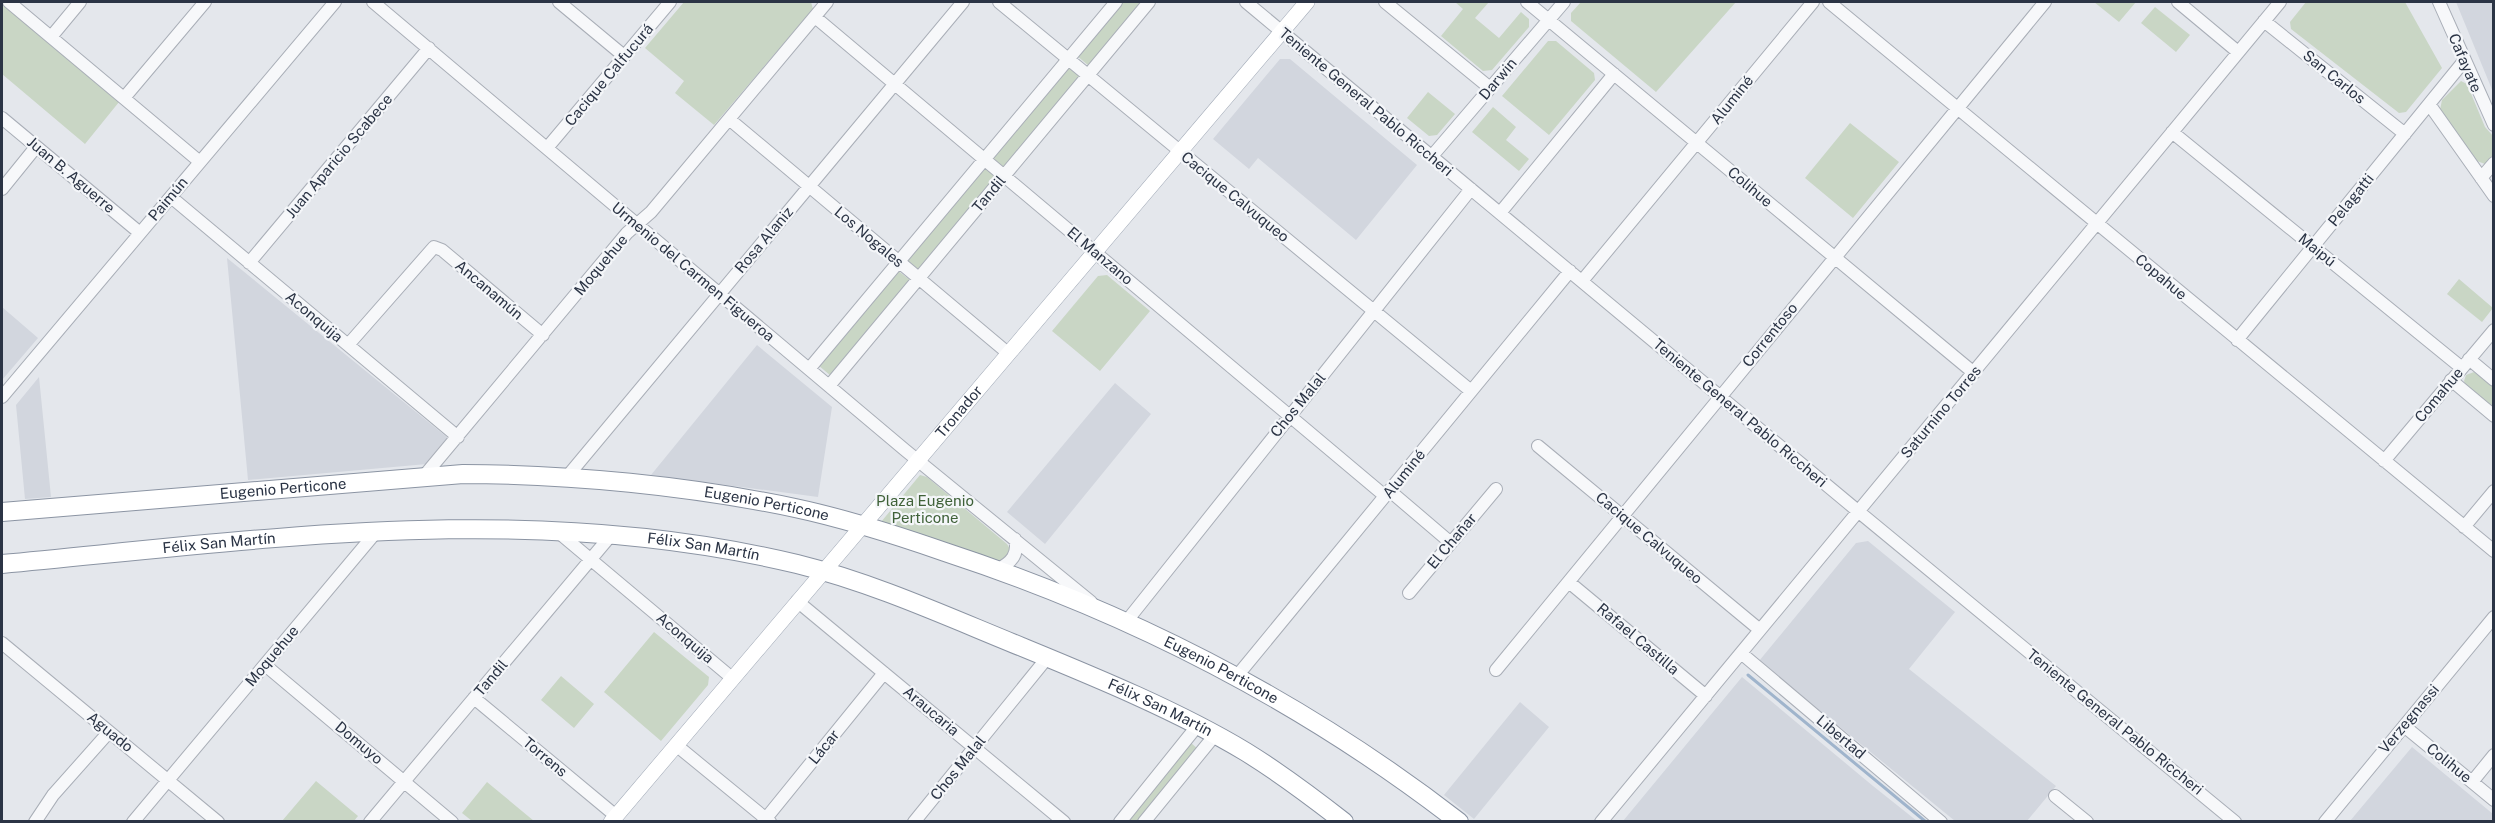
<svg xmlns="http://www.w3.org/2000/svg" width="2495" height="823" font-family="'Public Sans',sans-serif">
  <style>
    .built { fill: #d2d6de }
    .green { fill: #c9d6c5 }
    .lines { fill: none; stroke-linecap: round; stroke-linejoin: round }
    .stream { stroke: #9fb4cc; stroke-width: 3 }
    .minor-casing { stroke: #a9aeb7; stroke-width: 14 }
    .major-casing { stroke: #a3abb8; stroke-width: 16 }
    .highway-casing { stroke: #8b94a3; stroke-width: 20 }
    .minor { stroke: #f7f8fa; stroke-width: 12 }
    .major { stroke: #fff; stroke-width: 15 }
    .highway { stroke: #fff; stroke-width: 18 }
    .labels { text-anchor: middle; stroke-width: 4.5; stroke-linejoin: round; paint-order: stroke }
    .street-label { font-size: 15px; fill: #2b3445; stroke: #f4f6f9 }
    .park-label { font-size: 15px; fill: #3f6138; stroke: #f4f6f9 }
  </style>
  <rect width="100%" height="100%" fill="#e4e7ec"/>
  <path class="built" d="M2456,2H2493V92Z
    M1280,59H1290L1417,165L1356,240L1258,158L1249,169L1213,139Z
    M227,258L448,438L427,464L248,480Z
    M2,307L38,338L2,380Z
    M757,345L832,407L818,497L651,475Z
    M39,377L51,497L25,499L16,405Z
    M1115,383L1151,414L1045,544L1007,512Z
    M1868,541L1955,612L1909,669L2056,786L2027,821H1955L1759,661L1856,543Z
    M1742,677L1873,786L1917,821H1623Z
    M1520,702L1549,727L1474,819L1444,795Z
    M2412,747L2493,814V821H2350Z"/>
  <path class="green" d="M684,2H811L813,9L714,125L675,93L684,81L645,48Z
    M1121,2H1144L1089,66L1076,55Z
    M1455,2H1489L1475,18L1499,38L1521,12L1529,19V27L1492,70L1483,71L1441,36L1463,9Z
    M1581,2H1736L1656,92L1571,21V13Z
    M2094,2H2136L2119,22Z
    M2306,2H2405L2442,68L2406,112L2399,113L2291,29L2290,22Z
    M2,3L119,102L85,144L2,74Z
    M2155,7L2190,35L2176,52L2141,23Z
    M1548,41H1556L1594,73L1595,80L1549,135L1502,96Z
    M1068,65L1080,76L1003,169L990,158Z
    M2461,81L2467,84L2485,127L2493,136V155L2485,164L2477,161L2440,110L2442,100Z
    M1428,92L1455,114L1437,135L1429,136L1407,118Z
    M1493,107L1516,127L1506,140L1529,159L1519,171L1472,132Z
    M1850,123L1899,162L1853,218L1805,178Z
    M984,166L996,177L919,270L906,259Z
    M897,270L910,280L831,376L818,365Z
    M1107,275L1150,311L1100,371L1052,331L1098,276Z
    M2459,279L2493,308L2482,322L2447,294Z
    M2474,372L2493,386V409L2466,386L2464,381L2466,375Z
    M920,475L927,477L1007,544L1010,549L1008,557L999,563L881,522Z
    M654,632L709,677L708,685L661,741L604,692Z
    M561,676L594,704L574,728L541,700Z
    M1191,743L1198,749L1138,821L1125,822Z
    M316,781L358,816L354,821H282Z
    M487,782L493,787L534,821H472L462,813Z"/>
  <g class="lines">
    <path class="stream" d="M1748,675L1926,822"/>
    <g class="minor-casing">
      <path id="minor" d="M9,2L200,162
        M373,2L905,450L1091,602
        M559,2L624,56
        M999,2L1471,391
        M1246,2L1859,512L2235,822
        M1385,2L1490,88
        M1527,2L1974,373
        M1829,2L2494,551
        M2178,2L2238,52
        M2439,2L2494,125
        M815,17L1385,496
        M2264,21L2405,134
        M51,37L80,2
        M124,98L205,2
        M2429,104L2494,196
        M2,118L140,233
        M729,119L1009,354
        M2172,132L2462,368
        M547,148L670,2
        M1432,156L1564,2
        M2481,178L2494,163
        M2,189L36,147
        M171,197L458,437
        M1500,213L1614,74
        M249,263L429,48
        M1582,281L1813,2
        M2237,340L2464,61
        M348,345L434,247L442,250L543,335
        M2469,359L2494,380
        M809,369L1116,2
        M2451,380L2494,416
        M829,386L1149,2
        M2,397L335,2
        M1538,446L1760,630
        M2384,461L2494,330
        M424,476L627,233L651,212L827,2
        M566,478L963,2
        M1390,491L1451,543
        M2464,527L2494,491
        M558,532L732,678
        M998,569C1011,563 1019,554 1015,539
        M1570,583L1706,696
        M1409,593L1496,489
        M797,601L1064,822
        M1126,622L1471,189
        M2,643L218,822
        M1741,653L1941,822
        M265,665L452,822
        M1496,670L2045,2
        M1237,676L1570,271
        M474,698L616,816
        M2404,726L2494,800
        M676,745L770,822
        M2472,782L2494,755
        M2055,796L2087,822
        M35,822L53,795L109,732
        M133,822L377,531
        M370,822L612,534
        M763,822L884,673
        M914,822L1047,658
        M1120,822L1198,725
        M1144,822L1215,735
        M1601,822L2280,2
        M2325,822L2494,617"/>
    </g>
    <g class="major-casing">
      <g id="major">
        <path id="s1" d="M611,822L1307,2"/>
      </g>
    </g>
    <g class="highway-casing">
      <g id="highway">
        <path id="s2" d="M2,512L463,474C569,474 691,486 795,508C847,519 896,535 945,552C1131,613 1304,702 1459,822"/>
        <path id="s3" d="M2,564C269,539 531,500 797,564C874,583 948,617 1022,647C1095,677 1178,711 1246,752C1280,773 1312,797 1344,822"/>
      </g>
    </g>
    <use href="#minor" class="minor"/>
    <use href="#major" class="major"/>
    <use href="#highway" class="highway"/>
  </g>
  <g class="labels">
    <g class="street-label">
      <text transform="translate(2465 63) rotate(67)" y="5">Cafayate</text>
      <text transform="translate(609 75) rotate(-50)" y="5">Cacique Calfucurá</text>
      <text transform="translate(2334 77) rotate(39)" y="5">San Carlos</text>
      <text transform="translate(1498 79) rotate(-50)" y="5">Darwin</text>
      <text transform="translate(1732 100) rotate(-51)" y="5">Aluminé</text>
      <text transform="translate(1366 102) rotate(40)" y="5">Teniente General Pablo Riccheri</text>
      <text transform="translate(339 156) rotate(-50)" y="5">Juan Aparicio Scabece</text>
      <text transform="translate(71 175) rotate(40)" y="5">Juan B. Aguerre</text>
      <text transform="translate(1750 187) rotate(40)" y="5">Colihue</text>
      <text transform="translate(989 194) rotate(-50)" y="5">Tandil</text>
      <text transform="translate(1235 197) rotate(39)" y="5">Cacique Calvuqueo</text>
      <text transform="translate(168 199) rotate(-50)" y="5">Paimún</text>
      <text transform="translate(2351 200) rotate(-51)" y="5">Pelagatti</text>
      <text transform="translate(869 237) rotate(40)" y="5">Los Nogales</text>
      <text transform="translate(764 240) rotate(-50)" y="5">Rosa Alaniz</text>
      <text transform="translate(2317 250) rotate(39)" y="5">Maipú</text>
      <text transform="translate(1100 256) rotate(40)" y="5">El Manzano</text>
      <text transform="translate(601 265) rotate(-50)" y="5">Moquehue</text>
      <text transform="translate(693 272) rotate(40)" y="5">Urmenio del Carmen Figueroa</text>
      <text transform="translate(2161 277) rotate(40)" y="5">Copahue</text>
      <text transform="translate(489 290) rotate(40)" y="5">Ancanamún</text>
      <text transform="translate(314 317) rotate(40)" y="5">Aconquija</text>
      <text transform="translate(1770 335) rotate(-51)" y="5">Correntoso</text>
      <text transform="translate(2439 395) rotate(-50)" y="5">Comahue</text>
      <text transform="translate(1298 405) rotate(-51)" y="5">Chos Malal</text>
      <text dy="5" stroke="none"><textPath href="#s1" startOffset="538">Tronador</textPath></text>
      <text transform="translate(1941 412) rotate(-50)" y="5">Saturnino Torres</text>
      <text transform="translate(1740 413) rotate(40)" y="5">Teniente General Pablo Riccheri</text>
      <text transform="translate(1404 474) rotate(-51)" y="5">Aluminé</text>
      <text dy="5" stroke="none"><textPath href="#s2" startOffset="282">Eugenio Perticone</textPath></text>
      <text dy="5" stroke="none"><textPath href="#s2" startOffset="768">Eugenio Perticone</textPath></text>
      <text transform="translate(1649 538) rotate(40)" y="5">Cacique Calvuqueo</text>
      <text transform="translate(1452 541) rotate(-50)" y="5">El Chañar</text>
      <text dy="5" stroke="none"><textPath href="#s3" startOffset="218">Félix San Martín</textPath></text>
      <text dy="5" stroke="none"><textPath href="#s3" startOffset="704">Félix San Martín</textPath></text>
      <text transform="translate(685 638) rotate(40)" y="5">Aconquija</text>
      <text transform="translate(1638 639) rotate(40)" y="5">Rafael Castilla</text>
      <text transform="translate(272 656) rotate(-50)" y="5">Moquehue</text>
      <text dy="5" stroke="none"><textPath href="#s2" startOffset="1254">Eugenio Perticone</textPath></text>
      <text transform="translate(491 678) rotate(-50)" y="5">Tandil</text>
      <text dy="5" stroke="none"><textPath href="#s3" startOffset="1190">Félix San Martín</textPath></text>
      <text transform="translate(931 711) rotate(40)" y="5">Araucaria</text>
      <text transform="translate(2409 719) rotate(-50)" y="5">Verzegnassi</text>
      <text transform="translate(2115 722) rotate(39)" y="5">Teniente General Pablo Riccheri</text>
      <text transform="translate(110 732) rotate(39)" y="5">Aguado</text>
      <text transform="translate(1841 737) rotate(40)" y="5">Libertad</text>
      <text transform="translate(359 743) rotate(40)" y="5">Domuyo</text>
      <text transform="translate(824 747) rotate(-51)" y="5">Lácar</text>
      <text transform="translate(545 757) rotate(40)" y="5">Torrens</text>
      <text transform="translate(2449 763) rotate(39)" y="5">Colihue</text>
      <text transform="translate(958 768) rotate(-51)" y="5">Chos Malal</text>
    </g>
    <g class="park-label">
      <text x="925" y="506">Plaza Eugenio<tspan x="925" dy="17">Perticone</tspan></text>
    </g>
  </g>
  <rect width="2495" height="823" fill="none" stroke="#2b3445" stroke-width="6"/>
</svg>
